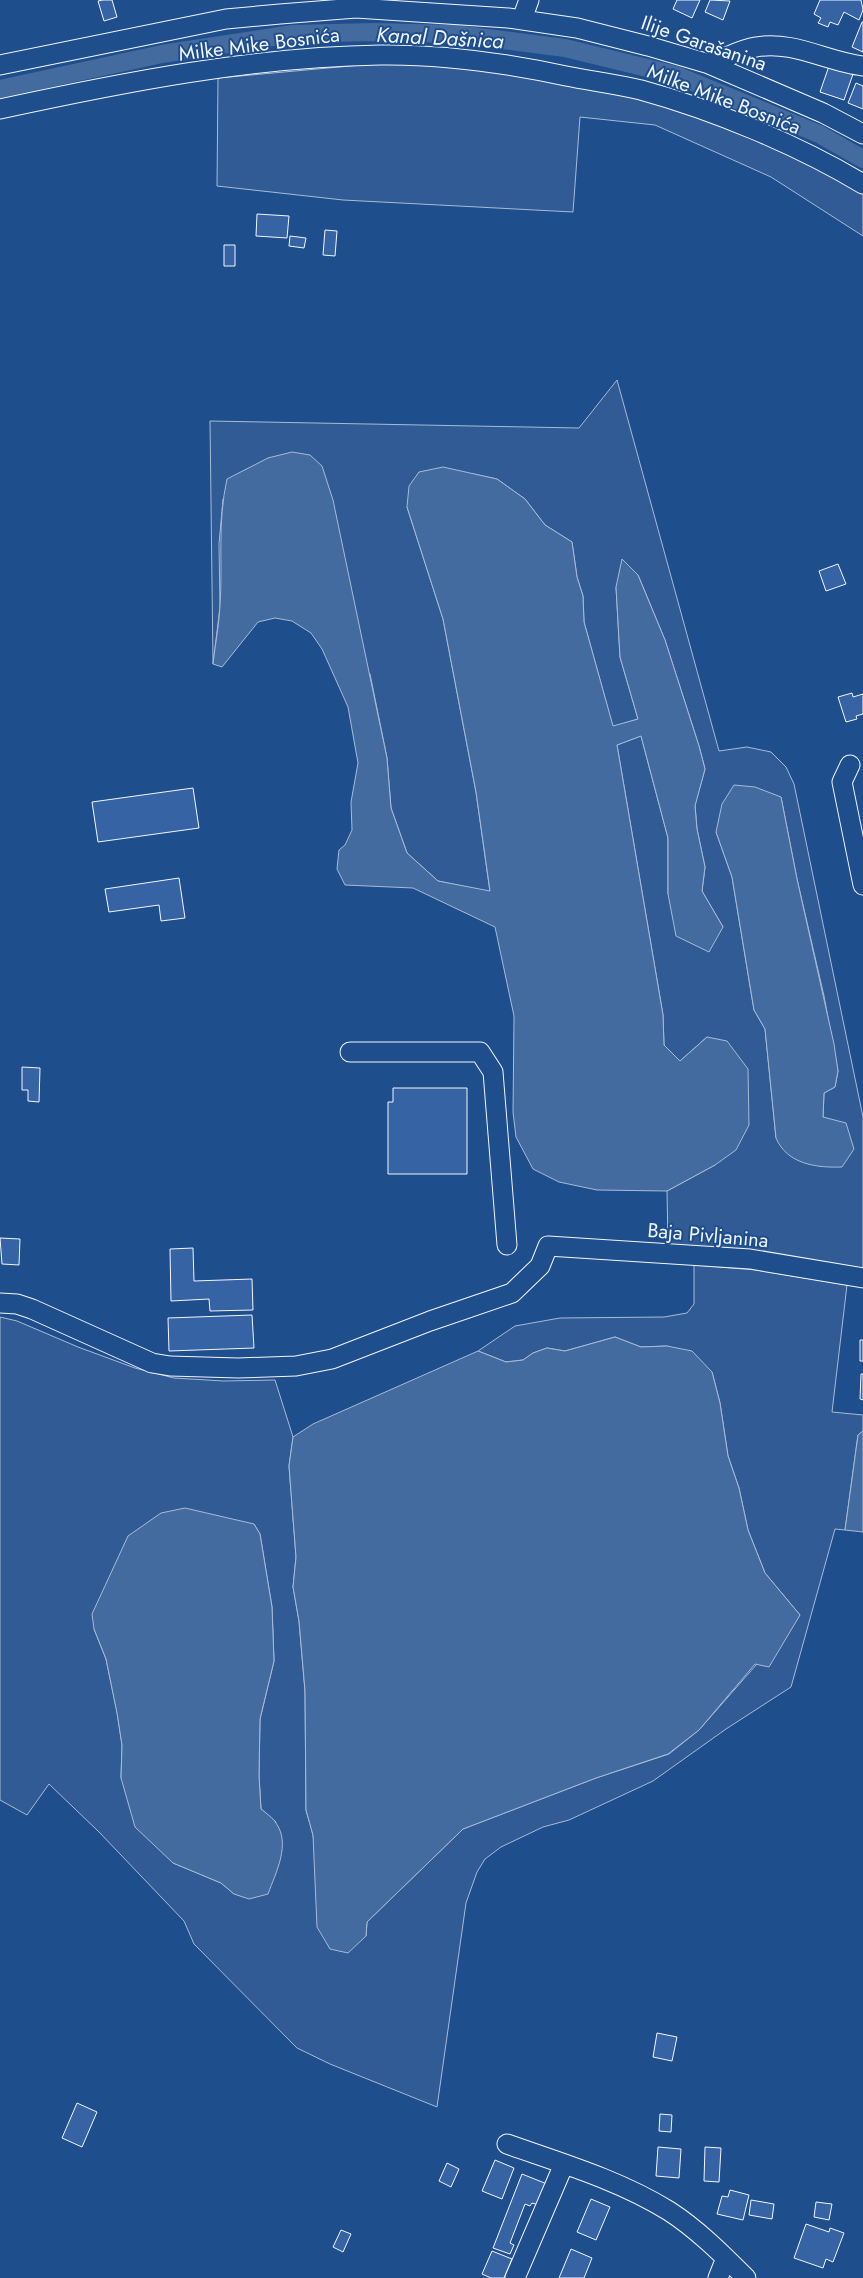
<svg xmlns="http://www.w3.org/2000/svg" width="863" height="2278" font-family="Jost,sans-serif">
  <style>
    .built { fill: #305b95; stroke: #a8bbd7; fill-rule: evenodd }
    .water { fill: #446ba0; stroke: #a8bbd7 }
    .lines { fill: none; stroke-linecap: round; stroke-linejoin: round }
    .canal { stroke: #446ba0; stroke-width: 18 }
    .building { fill: #3563a3; stroke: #f2f6ff }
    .minor-casing { stroke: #f2f6ff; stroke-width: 21 }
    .minor { stroke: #1f4e8c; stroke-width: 19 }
    .labels { text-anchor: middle; stroke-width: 4; stroke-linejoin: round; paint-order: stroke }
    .street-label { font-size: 20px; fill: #f2f6ff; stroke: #1f4e8c }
    .water-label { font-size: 21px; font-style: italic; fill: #f2f6ff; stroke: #1f4e8c }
  </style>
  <rect width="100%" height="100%" fill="#1f4e8c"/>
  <path class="built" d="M383,63H439L642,96L772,145L863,190V236L771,177L655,125L580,117L573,212L343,200L217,186L218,78Z
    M617,380L719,751L747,747L771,752L786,767L794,784L863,1117V1272L668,1245L667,1191L715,1165L707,1037L680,1061L664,1045L663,1015L617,745L641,736L668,838V894L723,927L702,891L705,867L697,829L695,805L705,769L699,746L665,640L638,575L616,587L620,657L638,719L613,727L584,622L583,596L577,577L572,542L545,525L525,499L497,479L473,474L407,507L443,619L476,792L490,892L438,881L407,853L391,808L387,758L370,674L223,499L219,544L220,607L213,664L210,421L579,428ZM781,797L797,879L824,996L838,1071L835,1087L824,1093L823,1117L776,1138L765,1029L754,1010L732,877L716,832Z
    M694,1265L756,1270L847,1285L832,1412L863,1415V1431L858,1435L845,1530L835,1529L791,1687L726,1729L653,1781L569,1820L543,1827L501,1847L485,1859L477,1872L466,1903L437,2107L330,2064L297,2048L194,1944L184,1921L99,1832L49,1784L27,1815L0,1800V1317L17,1321L78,1347L135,1368L174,1378L224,1381L275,1380L293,1437L289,1466L296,1557L293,1587L299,1621L305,1691L306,1810L313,1835L316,1863L366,1936L367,1922L463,1829L596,1778L669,1754L699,1730L800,1615L765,1573L748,1530L739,1488L728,1456L720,1403L712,1372L667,1346L641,1347L615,1337L565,1351L547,1348L533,1353L523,1360L506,1362L478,1351L515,1326L560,1318L664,1317L687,1313L694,1304ZM254,1524L260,1534L272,1607L274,1661L260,1719L259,1776L261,1809L276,1822L234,1894L221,1883L173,1863L121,1778L122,1745L117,1712L106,1659L94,1629Z"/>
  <path class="water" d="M292,452L310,455L322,466L333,500L387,758L391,808L407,853L438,881L490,891L476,792L443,619L407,507L409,486L419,472L443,467L497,479L525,499L545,525L572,542L577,577L583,596L584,622L613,726L638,719L620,657L616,587L622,559L638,575L665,640L699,746L705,769L695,806L697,829L705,867L702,891L723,927L709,952L676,936L668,894V838L641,736L617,745L663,1015L664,1045L680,1061L707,1037L727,1041L748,1069L749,1125L736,1150L715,1165L667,1191L597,1190L559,1182L533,1169L516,1137L513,1112L514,1016L495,927L413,888L345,885L337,869L339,850L345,845L352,830L351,802L358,763L348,707L322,649L311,633L292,621L275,618L258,622L222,667L213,664C215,645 219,626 220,606C223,562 217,524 227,479L268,458Z
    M734,785L755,787L781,797L797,879L834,1044L838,1071L835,1087L824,1093L823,1117L846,1123L854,1149L842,1167C816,1168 787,1164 776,1138L765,1029L754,1010L732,877L716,832L722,804Z
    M615,1337L641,1347L667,1346L692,1351L712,1372L720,1403L728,1456L739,1488L748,1530L765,1573L800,1615L769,1667L755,1664L699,1730L668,1754L596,1778L463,1829L367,1922L366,1936L348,1953L330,1949L317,1927L313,1835L306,1810L305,1691L299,1621L293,1587L296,1557L289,1466L293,1437L313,1424L478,1351L506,1362L523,1360L533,1353L547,1348L565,1351Z
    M863,1431V1532L845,1530L858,1435Z
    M185,1508L254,1524L260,1534L272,1607L274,1661L260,1719L259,1776L261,1809C266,1813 273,1818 276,1823C291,1844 276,1872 268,1894L249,1899L234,1894L221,1883L173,1863L135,1827L121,1778L122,1745L117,1713L106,1659L94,1629L92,1614L128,1536L161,1513Z"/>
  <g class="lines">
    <path class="canal" d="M0,89L162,54L293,34L373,32L456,34L565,48L676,75L819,134L863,159"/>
  </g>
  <path class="building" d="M103,0H112L117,17L104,21L98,1Z
    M677,0H700L692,18L673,9Z
    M710,0L730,1L723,20L705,12Z
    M820,0H861L863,10L859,20L844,12L838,25L830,22L828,27L818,23L821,18L814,14Z
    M862,22H863V52L852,47Z
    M829,66L853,74L844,100L820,92Z
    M856,83L863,86V109L848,103Z
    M257,214L289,216L287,238L256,236Z
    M325,230L337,231L335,256L323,255Z
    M290,236L306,238L304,248L289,246Z
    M224,245H235V266H224Z
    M838,564L846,584L826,591L819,571Z
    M852,693L853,697L863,694V714L856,716L857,719L846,722L838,697Z
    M193,788L199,828L98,842L92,802Z
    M179,878L185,918L161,921L159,905L109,912L105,889Z
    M22,1067L40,1068L39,1102L28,1101V1090H22Z
    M393,1088H467V1174H388V1102H393Z
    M0,1238L20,1239L19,1265L2,1264Z
    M193,1248L194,1281L252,1279L253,1310L210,1311L209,1299L171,1301L170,1249Z
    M252,1315L254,1348L169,1351L168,1318Z
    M860,1340H863V1361H860Z
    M861,1374H863V1400L860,1399Z
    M657,2033L677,2037L672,2061L653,2057Z
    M77,2103L97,2112L82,2147L62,2138Z
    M660,2114L672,2115L671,2132L659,2131Z
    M658,2147L681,2149L679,2178L656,2176Z
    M705,2147L721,2148L719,2182L704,2181Z
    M495,2160L514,2168L502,2199L482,2191Z
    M447,2163L459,2169L451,2187L439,2181Z
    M522,2174L547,2184L539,2205L532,2203L530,2206L525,2204L510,2243L514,2245L510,2254L493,2248Z
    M730,2190L749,2195L743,2220L717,2214L722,2196L728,2197Z
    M591,2199L610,2207L596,2240L577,2232Z
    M751,2200L774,2204L772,2219L749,2215Z
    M816,2202L832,2204L829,2220L814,2217Z
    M806,2224L829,2232L830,2228L844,2233L833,2262L826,2259L823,2268L794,2258Z
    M341,2230L351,2234L343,2252L333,2247Z
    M571,2249L592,2258L584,2278H559Z
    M492,2251L512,2259L504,2278H491L482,2274Z"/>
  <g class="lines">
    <g class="minor-casing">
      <path id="minor" d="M522,19L529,0
        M709,64C724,59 741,49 756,47C792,40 828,62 863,66
        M0,65L226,19L280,14L356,8L508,18L577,28L648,46L709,64L823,113L863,134
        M0,109C125,82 252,57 380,55C443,54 505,63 566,76C591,81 616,84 641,90C714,110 798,145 863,184
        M850,765L842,782L863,885
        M350,1052H480L493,1072L507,1245
        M0,1303L17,1304L32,1309L152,1363L170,1366L238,1368L296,1366L332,1359L430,1321L512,1293L540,1266L548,1246L750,1259L863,1278
        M507,2144C561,2163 619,2180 669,2211C697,2229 722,2254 746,2278
        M515,2278L564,2164
        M718,2278L726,2258"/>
    </g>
    <use href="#minor" class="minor"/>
  </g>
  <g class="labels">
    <g class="street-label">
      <text transform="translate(704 43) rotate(19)" y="7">Ilije Garašanina</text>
      <text transform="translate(259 44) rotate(-7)" y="7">Milke Mike Bosnića</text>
      <text transform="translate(724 99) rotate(21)" y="7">Milke Mike Bosnića</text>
      <text transform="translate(708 1235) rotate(5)" y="7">Baja Pivljanina</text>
    </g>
    <g class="water-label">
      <text transform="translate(440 38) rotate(3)" y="7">Kanal Dašnica</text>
    </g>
  </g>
</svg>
